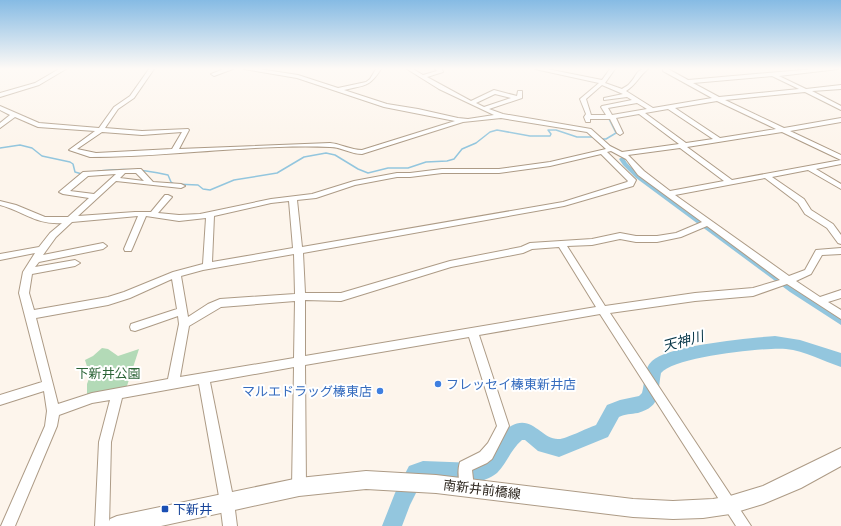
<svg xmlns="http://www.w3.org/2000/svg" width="841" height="526" font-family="Raleway,'Noto Sans JP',sans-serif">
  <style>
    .green { fill: #b3dab7 }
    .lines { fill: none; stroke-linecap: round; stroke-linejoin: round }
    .stream { stroke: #93c6de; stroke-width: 1.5 }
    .canal { fill: #93c6de; fill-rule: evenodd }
    .river { fill: #93c6de; fill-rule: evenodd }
    .street-casing { stroke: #ad9b86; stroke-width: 2 }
    .secondary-casing { stroke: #ad9b86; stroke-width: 2 }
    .street { fill: #fff; fill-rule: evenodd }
    .secondary { fill: #fff; fill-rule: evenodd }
    .shop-dot { fill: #3f7fe0; stroke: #fff; stroke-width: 1.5 }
    .transit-dot { fill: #1a4fb4; stroke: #fff; stroke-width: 1.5 }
    .labels { text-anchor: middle; stroke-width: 4; stroke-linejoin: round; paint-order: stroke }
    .near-park-label { font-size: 13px; fill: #2d6538; stroke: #fff }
    .near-shop-label { font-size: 13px; fill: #366cbe; stroke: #fff; text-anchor: start }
    .near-street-label { font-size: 13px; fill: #261f17; stroke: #fff }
    .near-transit-label { font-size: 13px; fill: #164399; stroke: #fff; text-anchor: start }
    .near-water-label { font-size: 14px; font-style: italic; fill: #0a3849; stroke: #fff }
  </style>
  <rect width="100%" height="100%" fill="#fdf5ec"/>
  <path class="green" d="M102,348L108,349L118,356L139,349L126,389L87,396V384L90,376L85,360L93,356Z"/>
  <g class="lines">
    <path class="stream" d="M601,139H606L616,133L609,119L610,117
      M0,148L20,145L32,148L42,156L70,162L73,164L75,172L82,174
      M98,171C122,168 145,169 168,175L171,182L174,184L198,185L203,189L210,190L234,180L277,173L304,157L326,153L335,155L358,169L368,173L388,168H408L426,162L447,161L454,159L462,149L476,143L490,132L497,130L530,136H550L551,134L548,130H556L577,137H593"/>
    <path class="canal" d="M622,157L624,158L627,163L640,176L796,288L841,316V325L790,292L636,178L623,165L619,159Z"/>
    <path class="river" d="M775,336L800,340L841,353V367C823,361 805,351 786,349C764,347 674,357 661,373C657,393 662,406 638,413C631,414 625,414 619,417L608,437L559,457L538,451L525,440H522C511,449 507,463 497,473C491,478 481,481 474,484L422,481L410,505L402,526H382L395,493L409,466L423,461L476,463C491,454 496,434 511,426C533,414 541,440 559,439C566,439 587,428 596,425L607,405L620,400L639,396L642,393C645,383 643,369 652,361C669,345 750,338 775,336Z"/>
    <g class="street-casing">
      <path id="street" d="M59,69H66L39,85L0,97V93L35,83Z
        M149,69H154L134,98L118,109L105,128L142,131L188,129L189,130L179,149L330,143C341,144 351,150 362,150L455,121L384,107L297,78L244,69H259L298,75L338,88L366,82L370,79L376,69H381C369,88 364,85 344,90L387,104L418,109L458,118L468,119L494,115L439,89L407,69H413L423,75L437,71L435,69H442L443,72L427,77L471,101L494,90L517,96L518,91H522V98L489,109L503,114L591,129L610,146L622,152L679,144L639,114L616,118L623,133L620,135L617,133L610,119H590V122H586L584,117L586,114L580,99L599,83L535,69H547L602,80L610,69H615L605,83L622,89C624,87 628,86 630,83C638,75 635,69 648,69C639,76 636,85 626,91L653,108L712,98L663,71V69H668L688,80L814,69H838L779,76L806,89L841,85V89L812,91L841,106V110L805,92L725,100L784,128L841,118V122L790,131L841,155V164L816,169L841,184V189L808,170L772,177L804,199L811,210L833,224L841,235V244L838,243L827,228L805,214L798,203L765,178L675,195L789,276L805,270L816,250L841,248V254L822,255L811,274L796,281L820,297L841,290V298L828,302L841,310V319L787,284L753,296L695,301L610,313L751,526H736L600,314L479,335L509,426L492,459L487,463L472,470L474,488L472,493L467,495L462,493C459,484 457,471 460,462L480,452L488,443L497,426L469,337L305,365L306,487L304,492L299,494L294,492L292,487L294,367L210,382L234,502L237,526H223L220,502L199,384L122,398L111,442L109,526H95L99,442L110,400L92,403L59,415L57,426L15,526H1L45,426L47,411L44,391L0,405V395L42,382L19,293L23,272L35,253L0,260V254L39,247L50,233L62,223C36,225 23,211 0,205V201L16,205L45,217H68L89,198L63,194L59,192L83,172L138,169H141L153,182L181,184L185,186L181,188L116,181L78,216L135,212H151L165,195H168L172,197L158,213L179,215L200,214L271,199L312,194L354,181L397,173H410L442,169H499L550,162L606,149L587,132L501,118L463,122L362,154C351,154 341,147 330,147C250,144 170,157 90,157L69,150L95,131L38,127L15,117L0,128V123L10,115L0,110V106L39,123L99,128L114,107L130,96ZM772,76L799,89L719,97L693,83ZM602,85L623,94L604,98V100L627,97L632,100L602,106L601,107L606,115H591L586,99ZM495,94L511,98L484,107L476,103ZM717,101L776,129L720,138L675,108ZM637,103L647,109L612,115L608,108ZM668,109L713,139L686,143L645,113ZM102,132L142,135L182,132L172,149L96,153L77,149ZM782,132L841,160L732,180L687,147ZM680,148L724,181L670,191L644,171L628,155ZM611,151L626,159L638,175L702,222L676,233L657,236H636L620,233L592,239L530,243L521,247L450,261L341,293H305L303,253L564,206L633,186L636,180L607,152ZM601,154L628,181L627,182L563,202L302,247L297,200L316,198L355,185L397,177H410L442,173H499L550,166ZM125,173H136L144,181L120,178ZM116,174L94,194L70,191L88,176ZM289,201L293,248L212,262L214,216L271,203ZM138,216L124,249L125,251H131L132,249L146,216L179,221L206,218L203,264L173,272L124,292L108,297L34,310L29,293L32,274L75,266L80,263L75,260L35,267L39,262L103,249L107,246L103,243L43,255L56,237L72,222ZM707,226L780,280L753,288L695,293L605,306L567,246L592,245L620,239L636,242H657L681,237ZM559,247L596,307L305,356V300L341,301L451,267L523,253L532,249ZM294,254L295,294L220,299L208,304L188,317L181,276L203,270ZM172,279L177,309L131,324L130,327L131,330L135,331L178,316L179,324L168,379L92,393L58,404L36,318L108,305L130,298ZM295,301L294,358L180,377L189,326L221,307Z
        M224,69H233L214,76L211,74Z"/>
    </g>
    <g class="secondary-casing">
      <path id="secondary" d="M841,448V466L801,488L763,504L730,514L703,518L673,519L633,517L436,493L366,489L299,496L161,526H107L110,519L117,516L299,478L366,471L436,475L633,499L673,501L713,499L730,496L763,486Z"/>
    </g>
    <use href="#street" class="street"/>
    <use href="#secondary" class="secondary"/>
  </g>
  <linearGradient id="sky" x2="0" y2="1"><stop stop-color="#86bbe4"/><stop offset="0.48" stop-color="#fefaf6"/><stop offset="1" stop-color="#fefaf6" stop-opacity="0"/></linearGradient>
  <rect width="841" height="143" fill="url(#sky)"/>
  <g class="shop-dot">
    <circle cx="438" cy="384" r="4"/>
    <circle cx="380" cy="391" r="4"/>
  </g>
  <rect class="transit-dot" x="161" y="505" width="8" height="8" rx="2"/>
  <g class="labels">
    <g class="near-park-label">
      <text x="108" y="378">下新井公園</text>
    </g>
    <g class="near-shop-label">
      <text x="446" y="389">フレッセイ榛東新井店</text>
      <text x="372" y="396" text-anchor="end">マルエドラッグ榛東店</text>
    </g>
    <g class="near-street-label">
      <text transform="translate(482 489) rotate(7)" y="5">南新井前橋線</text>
    </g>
    <g class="near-transit-label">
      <text x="173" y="514">下新井</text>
    </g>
    <g class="near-water-label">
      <text transform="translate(683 341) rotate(-15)" y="5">天神川</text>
    </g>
  </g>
</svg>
